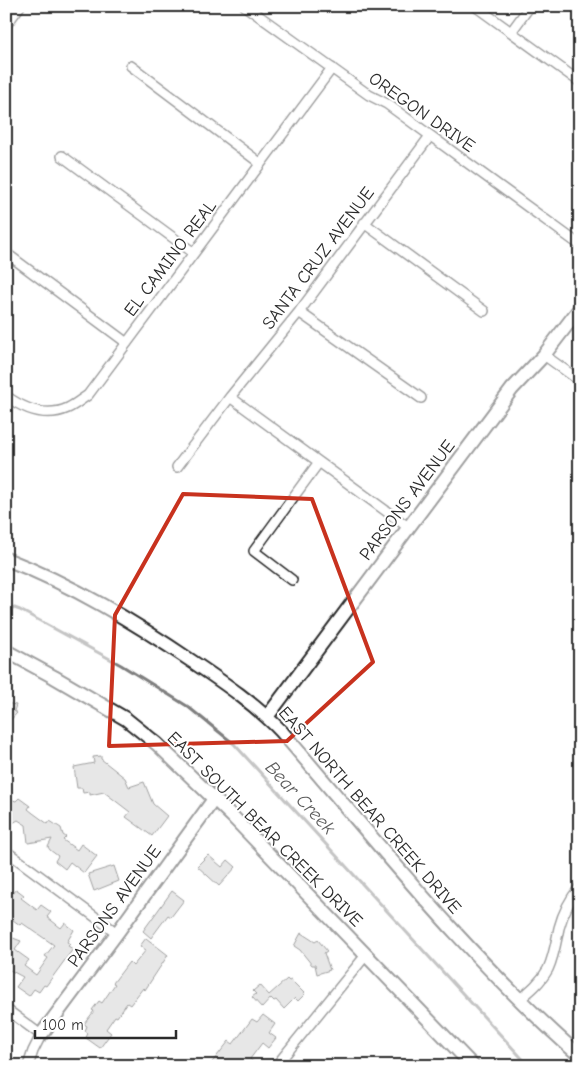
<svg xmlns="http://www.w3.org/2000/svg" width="586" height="1072" font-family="'Comic Neue',sans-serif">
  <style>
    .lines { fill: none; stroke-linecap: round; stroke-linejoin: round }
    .stream { stroke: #7e7e7e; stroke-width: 3 }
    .building { fill: #cbcbcb; stroke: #2b2b2b }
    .street-casing { stroke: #2b2b2b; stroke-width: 12 }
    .secondary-casing { stroke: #2b2b2b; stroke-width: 16 }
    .street { stroke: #fff; stroke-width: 9 }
    .secondary { stroke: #fff; stroke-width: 12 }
    .marked { fill: none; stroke: #c8321e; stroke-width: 4; stroke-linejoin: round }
    .labels { text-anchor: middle; stroke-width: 4; stroke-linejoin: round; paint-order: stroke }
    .street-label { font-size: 18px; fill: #2b2b2b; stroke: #fff }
    .water-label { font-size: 19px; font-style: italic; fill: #5c5c5c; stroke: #fff }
  </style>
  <rect width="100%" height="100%" fill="#fff"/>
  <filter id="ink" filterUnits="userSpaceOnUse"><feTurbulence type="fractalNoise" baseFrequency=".02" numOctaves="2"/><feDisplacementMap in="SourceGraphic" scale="10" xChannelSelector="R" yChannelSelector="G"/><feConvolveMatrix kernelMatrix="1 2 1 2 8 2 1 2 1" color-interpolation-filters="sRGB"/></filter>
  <g filter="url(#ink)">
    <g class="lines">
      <path class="stream" d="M6,605L20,610L121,665L187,706L234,744L529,1066"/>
    </g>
    <path class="building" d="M6,703L16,705L14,711L17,713L6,725Z
      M101,756V759L125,778L129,787L144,782L153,804L167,816L152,836L126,817L130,812L104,792L90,795V792L83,793L82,788H77L74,767L94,763L93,757Z
      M19,798L30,806L28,809L33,813L48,824L50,821L61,828L63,835L66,837L63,840L77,850L81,844L97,856L84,873L70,862L65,869L55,861L58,856L50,850L48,847L52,839L28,843L26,825L18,820L6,827V804L13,800L16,801Z
      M208,855L222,867L228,860L236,867L219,886L197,866Z
      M114,866L119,881L94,891L88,874Z
      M16,889L24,895L21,898L37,910L41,905L51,912L47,917L61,928L65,923L74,930L67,942L70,944L68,946L73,949L46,986L44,985L39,992L34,989L29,996L16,987L23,977L6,968V946L13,938L21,941L15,950L29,960L24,966L36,975L48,958L45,956L54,945L22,923L20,925L6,915V901Z
      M172,891L184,900L171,917L168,915L151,938L143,931Z
      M301,933L315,942L318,940L327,951L324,953L330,970L317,974L315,965H312L300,950L294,946Z
      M146,938L168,955L145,990L143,988L130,1005L127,1003L117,1017L115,1016L106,1029L111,1033L100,1048L86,1038L88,1033L85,1031L87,1026L84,1024L94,1011L92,1010L99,1001L102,1003L115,984L113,983L129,962L133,966L146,950L140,946Z
      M287,979L289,981L291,980L305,994L298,1001L295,998L284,1009L276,1000L274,1001L271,998L262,1008L252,997L256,994L253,991L260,985L269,995Z
      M263,1015L275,1024L269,1033L276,1038L268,1048L262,1043L250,1059L258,1066H241L237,1062L234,1066H209L229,1041L233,1044L252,1019L257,1022Z"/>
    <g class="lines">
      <g class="street-casing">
        <path id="street" d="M245,6L369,95L387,104L580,245
          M475,6L580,82
          M6,25L20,6
          M511,32L530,6
          M131,66L260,163
          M62,156L194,253
          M364,223L484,311
          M6,253L127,343
          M299,312L421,398
          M544,355L580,381
          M6,396C24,409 46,418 68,408C75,405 82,399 88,395L332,68
          M230,397L408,527
          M177,467L230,397L299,312L430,136
          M292,580L254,551L319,462
          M6,851L117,933
          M519,1000C530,991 541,982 548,969C554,956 556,942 559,928C563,913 570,899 580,887
          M6,1009L41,1035L33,1051L28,1066
          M276,1066L366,955"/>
      </g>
      <g class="secondary-casing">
        <path id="secondary" d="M6,559C73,585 134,622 193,662C224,683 255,704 281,731C377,842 469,959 580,1056
          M6,651L54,677L126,719L157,744L233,817L473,1066
          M267,717L512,389L544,355L580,308
          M41,1035L117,933L214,799"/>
      </g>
      <use href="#street" class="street"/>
      <use href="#secondary" class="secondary"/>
    </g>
  </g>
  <path d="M0 0H586V1072H0ZM183,494L312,499L373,662L287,741L109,746L115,615Z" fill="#fff" fill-opacity=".55" fill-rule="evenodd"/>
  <path class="marked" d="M183,494L312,499L373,662L287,741L109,746L115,615Z"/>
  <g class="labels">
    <g class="street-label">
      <text transform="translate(422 112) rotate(35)" y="6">OREGON DRIVE</text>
      <text transform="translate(170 258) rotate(-53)" y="6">EL CAMINO REAL</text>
      <text transform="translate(318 258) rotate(-53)" y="6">SANTA CRUZ AVENUE</text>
      <text transform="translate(407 500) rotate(-53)" y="6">PARSONS AVENUE</text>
      <text transform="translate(370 810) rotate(49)" y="6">EAST NORTH BEAR CREEK DRIVE</text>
      <text transform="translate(265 829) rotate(45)" y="6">EAST SOUTH BEAR CREEK DRIVE</text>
      <text transform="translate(114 906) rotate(-54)" y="6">PARSONS AVENUE</text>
    </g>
    <g class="water-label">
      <text transform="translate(301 797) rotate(47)" y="7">Bear Creek</text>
    </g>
  </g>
  <rect width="586" height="1072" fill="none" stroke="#fff" stroke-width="25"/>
  <rect x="12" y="12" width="561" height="1047" fill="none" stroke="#2b2b2b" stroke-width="2" filter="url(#ink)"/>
  <path d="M35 1030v8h141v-8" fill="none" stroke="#2b2b2b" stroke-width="2.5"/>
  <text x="42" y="1030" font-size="15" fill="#2b2b2b" stroke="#ffffff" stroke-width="4" paint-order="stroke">100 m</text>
</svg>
